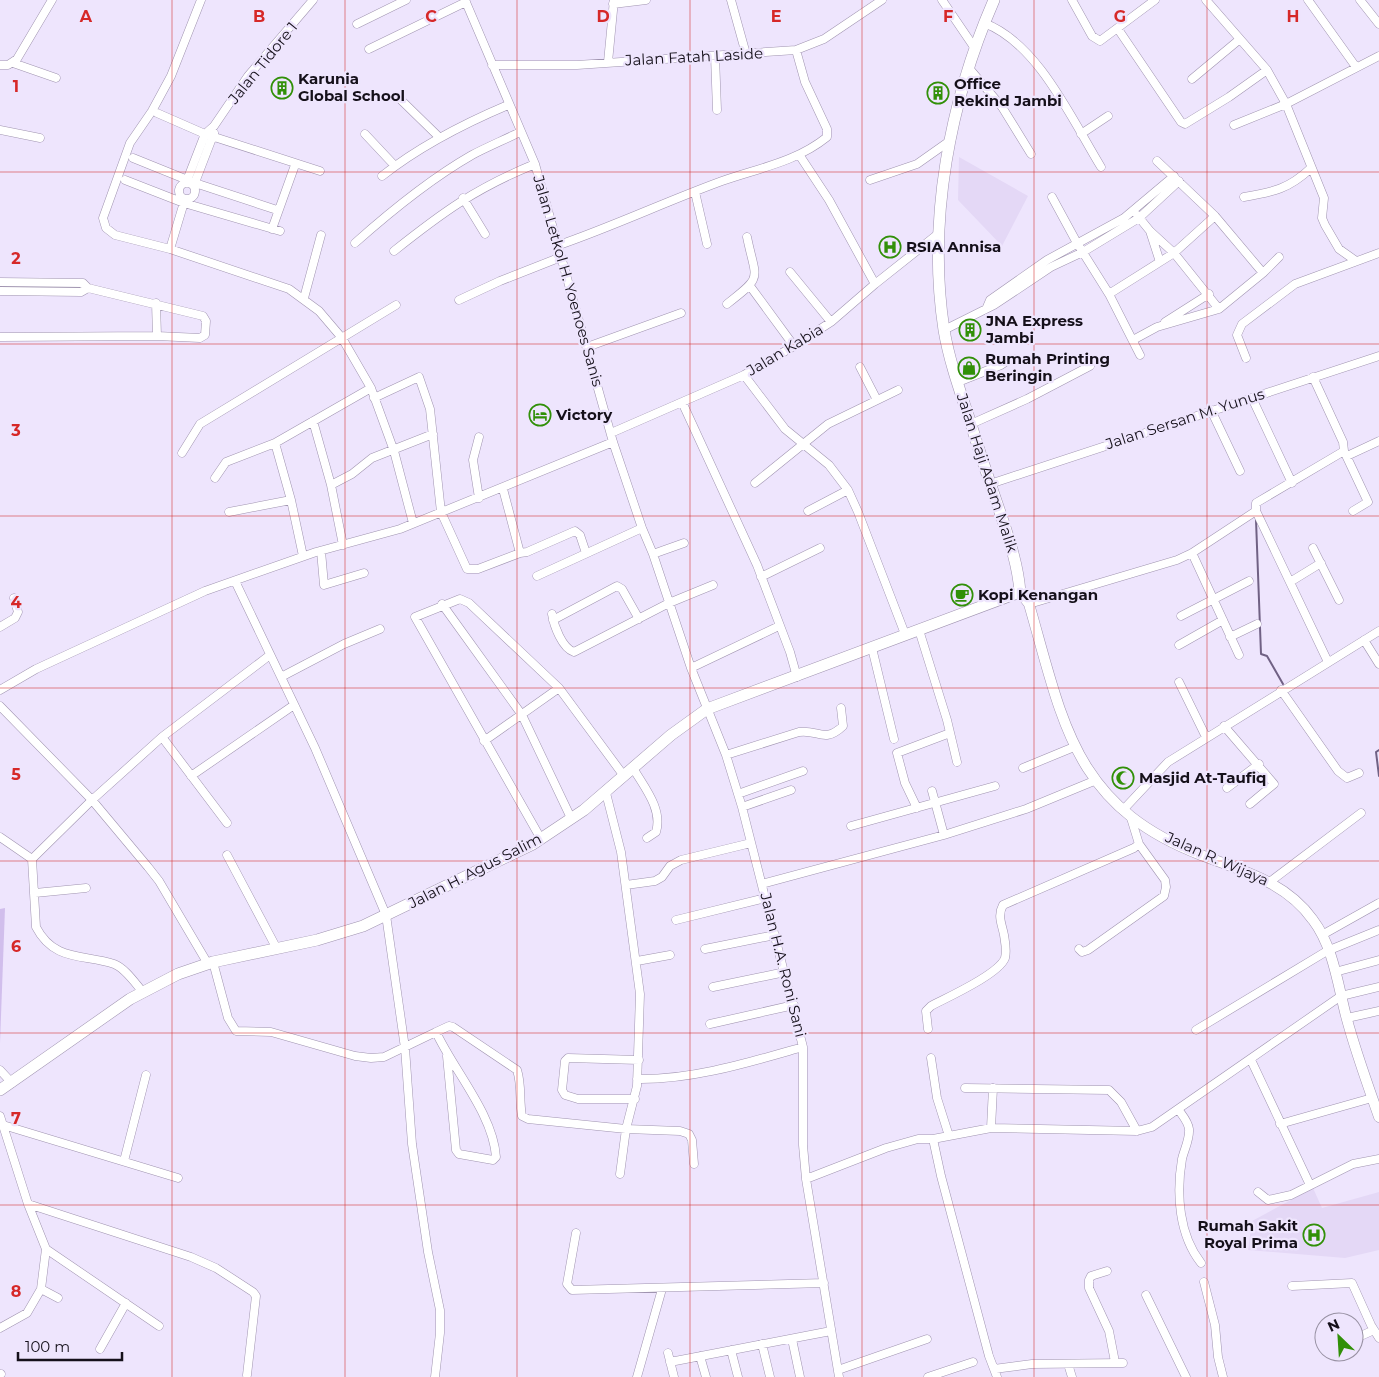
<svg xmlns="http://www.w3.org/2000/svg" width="1379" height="1377" font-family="Montserrat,sans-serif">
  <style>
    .built { fill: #e4d8f6 }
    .green { fill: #d1beec }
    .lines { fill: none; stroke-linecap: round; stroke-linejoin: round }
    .stream { stroke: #706184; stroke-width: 2 }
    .minor-casing { stroke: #a094b0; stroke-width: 9 }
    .tertiary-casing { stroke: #a094b0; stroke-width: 11 }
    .secondary-casing { stroke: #a094b0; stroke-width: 12 }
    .minor { stroke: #fff; stroke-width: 8 }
    .tertiary { stroke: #fff; stroke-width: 10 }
    .secondary { stroke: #fff; stroke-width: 11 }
    .grid { fill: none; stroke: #d62828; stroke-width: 1; stroke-opacity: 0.55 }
    .labels { text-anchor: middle; stroke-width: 4.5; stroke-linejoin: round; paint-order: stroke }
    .street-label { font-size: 15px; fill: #15101a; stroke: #eee5fd }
    .poi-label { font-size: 15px; font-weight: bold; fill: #15101a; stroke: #eee5fd; text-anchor: start }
    .grid-label { font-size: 16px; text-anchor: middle; font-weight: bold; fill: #d62828; stroke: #eee5fd; stroke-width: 4.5; stroke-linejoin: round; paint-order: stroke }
  </style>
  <rect width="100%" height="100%" fill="#eee5fd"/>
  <path class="built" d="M959,157L1028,196L1002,246L958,200Z
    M1313,1188L1322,1208L1379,1192V1250L1345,1258L1248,1250L1252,1221Z"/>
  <path class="green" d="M5,908L0,1043V909Z"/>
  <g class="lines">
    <path class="stream" d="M1256,520L1261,654L1267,656L1283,684
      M1379,750L1376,752L1379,776"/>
    <g class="minor-casing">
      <path id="minor" d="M201,0L171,76L152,111L130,143L103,218L106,228L115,235L170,249L289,289L319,311L342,338L371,388L394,451L413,523
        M465,0L535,164L613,442L642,528L653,554L691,668L726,755L742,807L803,1047V1145L806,1179L839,1377
        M731,0L746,54
        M942,0L974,47
        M1072,0L1092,36L1100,41L1155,0
        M1206,0L1267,70L1286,104L1324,198L1322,218L1325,225L1339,249L1356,261
        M1308,0L1356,67
        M1360,0L1379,24
        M613,4L646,0
        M984,23C1038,43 1072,120 1101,167
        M357,24L406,0
        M1118,29L1181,122L1185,124L1229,97L1267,70
        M369,49L466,2
        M715,56L717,110
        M608,62L614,0
        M13,63L56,78
        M0,65H8L17,59L52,0
        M492,65H577L796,50L824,39L882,0
        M968,67L1002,107L1031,154
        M1192,79L1240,39
        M401,100L440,138
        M157,113L205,134L320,171
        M1234,125L1286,104L1379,56
        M0,130L40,138
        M365,134L395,166
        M1081,134L1108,116
        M800,156L829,200L875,284
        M133,158L195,183L277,210
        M1157,161L1215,216L1263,273
        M382,176C420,146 463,124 508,105
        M125,180L184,203L280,231
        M870,180L917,164L951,140
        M179 191a8 8 0 1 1 16 0a8 8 0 1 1-16 0Z
        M186,183L205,134L214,126L248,76L313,0
        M194,185L214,133
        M695,192L707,244
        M1052,197L1077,243L1109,294L1140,355
        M1244,197C1273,192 1289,189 1311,168
        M463,198L485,234
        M1137,215L1150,231L1174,253L1219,309
        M272,229L295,165
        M1150,231L1160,262
        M355,243C391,211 430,179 472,155C487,147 504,140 520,132
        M559,245C614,226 667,201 722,181C759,168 796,162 827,137V129L805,82L796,50
        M170,249L185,199
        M394,251C443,212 476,188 535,164
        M790,272L831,322
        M0,282L83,283L88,288L203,316L206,321L205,335L200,338L157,336L0,337
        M750,286L794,346
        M0,291L81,292L88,288
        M1109,294L1174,253L1215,216
        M304,298L321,235
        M459,300L500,281L561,257
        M156,303L157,336
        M727,304C764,275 756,281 747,237
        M987,307L990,300L1047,260L1124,218L1174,176
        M1165,322L1209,294
        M944,330L994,305L1051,267L1083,252L1139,218L1179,181
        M1133,340L1157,327L1219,309L1263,273L1279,257
        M587,347L681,313
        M1246,358L1237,335L1242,324L1295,284L1379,253
        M860,367L877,400
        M744,375L785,429L829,465L848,490L858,512L905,634
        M958,382L1001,365L1010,359L1033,360
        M374,398L419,377L430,409L441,512L467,569H478L520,553
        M1252,398L1292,483
        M682,402L757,565L790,652L797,677
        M1211,410L1240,471
        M313,421L331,485L343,545
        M971,424L1027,399L1090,366
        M611,433L744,375L794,346L831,322L875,284L938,234
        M275,443L291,500L303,556
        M1344,451L1368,502L1353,511
        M182,453L200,424L396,305
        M1347,456L1379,441
        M215,478L226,462L275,443L371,388
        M755,483L828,424L898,390
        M990,484L1379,356
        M331,485L352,474L372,458L433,434
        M503,489L520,553L527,552L575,531L580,535L586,553
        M479,498L473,460L479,437
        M808,511L848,490
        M1256,511L1328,662
        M229,512L291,500
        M1313,548L1339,600
        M321,551L324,585L364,573
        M1192,553L1239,655
        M653,554L684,543
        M537,576L642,528
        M761,577L820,548
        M235,581L315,748L386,915L405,1048L412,1144L428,1252L440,1310V1333L435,1377
        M1290,582L1321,563
        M442,604L522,715L571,818
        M1029,604L1177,560L1192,553L1256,511V503L1344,451L1343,442L1313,377
        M552,614C554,626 562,648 574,652L669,603L713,585
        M1181,616L1249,581
        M553,620L617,586L622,589L639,619
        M0,627L15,618L18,612L14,598
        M919,630L947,720L957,762
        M1230,637L1257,624
        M1364,640L1379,664
        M1179,645L1223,620
        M872,648L894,739
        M691,668L779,626
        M281,677L344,644L380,629
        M1179,682L1206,737
        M0,690L36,669L205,591L316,552L400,529L613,442
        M1281,690L1338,771L1347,778L1359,773
        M0,706L92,800L148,867L159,881L208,964
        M1224,726L1274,784L1250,804
        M162,737L227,823
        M484,741L559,688
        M726,755L799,732C818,729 824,744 843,726L841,708
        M633,768C644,787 663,809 656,832L647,838
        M1023,768L1074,747
        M191,776L294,705
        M1227,788L1259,764
        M932,791L944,835
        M606,793L621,852L640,994L637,1086L626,1129L620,1174
        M738,794L803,771
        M742,807L791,790
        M917,808L905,783L897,753L950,733
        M1123,810L1168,762L1379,631
        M851,826L995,786
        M0,837L32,859L36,927C54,962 84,954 114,964C125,968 135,983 142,991
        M541,839L415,617L460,599L469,603L559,688L624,776
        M227,855L277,949
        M32,859L92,800L162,737L270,655
        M1271,881L1361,813
        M762,884L944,835L1026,809L1094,781
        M626,885L655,881L662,877L670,866L681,860L751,843
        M35,893L86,888
        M676,920L766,898
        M1322,935L1379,903
        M705,949L775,935
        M1079,949L1082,952L1088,950L1164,896L1166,887L1165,880L1139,844
        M637,961L670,955
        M213,962L228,1018L236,1031L271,1032L355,1056L371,1058L384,1057L436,1032C454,1071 493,1114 496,1157L493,1160L459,1154L456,1150L447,1056
        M1335,972L1379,960
        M713,987L785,972
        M1347,1018L1379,1011
        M710,1024L794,1005
        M928,1029L926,1011L931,1006C948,997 999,974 1005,958C1007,950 1005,942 1004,935C1002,924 997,916 1003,905L1134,848L1139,844L1131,818
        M1196,1030L1327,951L1379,930
        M436,1032L449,1026L453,1027L517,1070C522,1085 519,1101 522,1116L528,1119L626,1129L680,1131L689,1134L692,1140L694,1164
        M931,1058L937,1098L949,1136
        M1251,1060L1310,1185
        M0,1070L12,1083
        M637,1079C693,1080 750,1062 803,1047
        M965,1088L1109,1090L1121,1102L1137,1131
        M635,1099H578L565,1095L562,1090L565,1061L568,1058L639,1060
        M1178,1109C1182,1115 1188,1121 1189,1129C1190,1139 1184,1150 1182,1159C1176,1194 1179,1235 1201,1263
        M0,1116L28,1204L46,1249L41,1289L27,1313L0,1328
        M1280,1124L1372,1098
        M3,1125L178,1178
        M991,1128L993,1088
        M933,1139L941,1176L989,1356L997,1377
        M124,1161L146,1075
        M806,1179L886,1148L918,1139H933L991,1128L1137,1131L1152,1127L1341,996L1379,987
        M1258,1192L1268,1200L1291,1195L1353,1164L1379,1159
        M28,1204L191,1257L216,1268L253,1292L256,1296L247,1375
        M576,1233L567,1284L572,1290L824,1283
        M46,1249L159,1326
        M1107,1271L1091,1276L1089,1280V1288L1109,1331L1115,1362
        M1204,1282L1215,1325L1218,1357L1223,1377
        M1292,1286L1352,1283L1371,1325L1379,1338
        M41,1289L58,1298
        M1146,1295L1186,1377
        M792,1339L800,1377
        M1354,1339L1374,1330
        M762,1344L770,1377
        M100,1349L126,1303
        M731,1350L738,1377
        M668,1353L674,1377
        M700,1356L706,1377
        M670,1362L831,1331
        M1068,1364L1072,1377
        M994,1369L1032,1364L1123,1363
        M838,1370L927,1339
        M0,1375L1,1374
        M637,1377L662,1289
        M928,1377L973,1362"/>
    </g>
    <g class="tertiary-casing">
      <path id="tertiary" d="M1020,592L1029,604C1063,721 1073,806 1201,855C1243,871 1286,882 1313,920C1333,946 1338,985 1346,1016C1355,1050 1367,1083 1379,1117"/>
    </g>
    <g class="secondary-casing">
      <path id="secondary" d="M0,1090L130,999L178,974L213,962L317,940L363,926L533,844L584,810L671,735L707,709L1020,592C1018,566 1010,542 1002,518C991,486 980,454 970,421C960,391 949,360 944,330C927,220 950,101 994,0"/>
    </g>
    <use href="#minor" class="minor"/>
    <use href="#tertiary" class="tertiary"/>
    <use href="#secondary" class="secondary"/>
  </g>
  <path class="grid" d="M172,0V1377M345,0V1377M517,0V1377M690,0V1377M862,0V1377M1034,0V1377M1207,0V1377M0,172H1379M0,344H1379M0,516H1379M0,688H1379M0,861H1379M0,1033H1379M0,1205H1379"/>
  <defs>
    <g id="building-ring" transform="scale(1.125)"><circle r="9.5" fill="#eee5fd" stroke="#319008" stroke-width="1.5"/><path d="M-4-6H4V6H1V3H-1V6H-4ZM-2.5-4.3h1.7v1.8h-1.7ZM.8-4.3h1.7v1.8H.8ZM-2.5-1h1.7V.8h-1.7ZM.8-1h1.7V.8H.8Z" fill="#319008"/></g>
    <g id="hospital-ring" transform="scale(1.125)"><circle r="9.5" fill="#eee5fd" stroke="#319008" stroke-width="1.5"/><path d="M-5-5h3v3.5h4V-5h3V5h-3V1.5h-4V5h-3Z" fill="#319008"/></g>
    <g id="shop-ring" transform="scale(1.125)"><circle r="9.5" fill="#eee5fd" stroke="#319008" stroke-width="1.5"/><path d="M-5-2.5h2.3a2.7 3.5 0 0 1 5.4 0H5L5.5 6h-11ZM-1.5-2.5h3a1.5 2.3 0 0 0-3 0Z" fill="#319008"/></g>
    <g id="hotel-ring" transform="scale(1.125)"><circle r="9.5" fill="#eee5fd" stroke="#319008" stroke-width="1.5"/><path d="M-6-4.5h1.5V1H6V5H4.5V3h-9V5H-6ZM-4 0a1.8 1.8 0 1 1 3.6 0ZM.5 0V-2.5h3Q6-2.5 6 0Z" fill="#319008"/></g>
    <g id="cafe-ring" transform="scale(1.125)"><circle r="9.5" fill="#eee5fd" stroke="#319008" stroke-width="1.5"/><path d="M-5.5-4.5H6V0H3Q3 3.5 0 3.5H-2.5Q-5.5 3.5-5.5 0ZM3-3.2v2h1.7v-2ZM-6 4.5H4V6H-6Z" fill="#319008"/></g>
    <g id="mosque-ring" transform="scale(1.125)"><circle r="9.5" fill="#eee5fd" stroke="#319008" stroke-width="1.5"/><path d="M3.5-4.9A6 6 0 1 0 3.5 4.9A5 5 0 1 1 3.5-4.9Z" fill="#319008"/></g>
  </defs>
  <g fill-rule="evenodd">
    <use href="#building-ring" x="282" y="88"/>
    <use href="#building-ring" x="938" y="93"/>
    <use href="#hospital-ring" x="890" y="247"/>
    <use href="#building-ring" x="970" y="330"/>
    <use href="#shop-ring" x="969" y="368"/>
    <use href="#hotel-ring" x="540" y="415"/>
    <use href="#cafe-ring" x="962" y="595"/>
    <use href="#mosque-ring" x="1123" y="778"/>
    <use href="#hospital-ring" x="1314" y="1235"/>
  </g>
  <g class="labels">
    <g class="street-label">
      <text transform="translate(694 57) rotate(-3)" y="5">Jalan Fatah Laside</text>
      <text transform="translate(263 63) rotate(-51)" y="5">Jalan Tidore 1</text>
      <text transform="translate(568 281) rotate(74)" y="5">Jalan Letkol H. Yoenoes Sanis</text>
      <text transform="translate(785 350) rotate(-31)" y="5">Jalan Kabia</text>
      <text transform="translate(1185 419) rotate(-18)" y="5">Jalan Sersan M. Yunus</text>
      <text transform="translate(987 473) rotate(72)" y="5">Jalan Haji Adam Malik</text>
      <text transform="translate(1217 859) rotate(24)" y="5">Jalan R. Wijaya</text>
      <text transform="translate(475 871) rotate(-27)" y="5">Jalan H. Agus Salim</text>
      <text transform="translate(783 965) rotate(76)" y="5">Jalan H.A. Roni Sani</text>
    </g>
    <g class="poi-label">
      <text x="298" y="84">Karunia<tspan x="298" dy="17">Global School</tspan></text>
      <text x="954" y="89">Office<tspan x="954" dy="17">Rekind Jambi</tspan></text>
      <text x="906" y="252">RSIA Annisa</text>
      <text x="986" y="326">JNA Express<tspan x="986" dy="17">Jambi</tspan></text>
      <text x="985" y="364">Rumah Printing<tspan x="985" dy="17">Beringin</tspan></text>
      <text x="556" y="420">Victory</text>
      <text x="978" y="600">Kopi Kenangan</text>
      <text x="1139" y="783">Masjid At-Taufiq</text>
      <text x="1298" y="1231" text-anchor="end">Rumah Sakit<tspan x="1298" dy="17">Royal Prima</tspan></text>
    </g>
  </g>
  <g class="grid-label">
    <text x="86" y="22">A</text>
    <text x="259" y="22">B</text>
    <text x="431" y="22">C</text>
    <text x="603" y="22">D</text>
    <text x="776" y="22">E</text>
    <text x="948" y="22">F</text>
    <text x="1120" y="22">G</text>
    <text x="1293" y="22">H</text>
    <text x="16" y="92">1</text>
    <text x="16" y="264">2</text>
    <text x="16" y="436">3</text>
    <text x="16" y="608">4</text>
    <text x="16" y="780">5</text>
    <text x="16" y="952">6</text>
    <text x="16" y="1124">7</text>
    <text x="16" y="1297">8</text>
  </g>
  <g transform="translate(1339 1337) rotate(335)"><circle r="24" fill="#eee5fd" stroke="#9790a2"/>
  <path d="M0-4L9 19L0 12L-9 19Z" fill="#319008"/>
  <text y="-8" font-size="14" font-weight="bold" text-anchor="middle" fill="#15101a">N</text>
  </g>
  <path d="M18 1352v8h104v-8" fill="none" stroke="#15101a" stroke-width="2.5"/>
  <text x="25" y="1352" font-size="15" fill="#15101a" stroke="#eee5fd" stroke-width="4" paint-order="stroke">100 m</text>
</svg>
